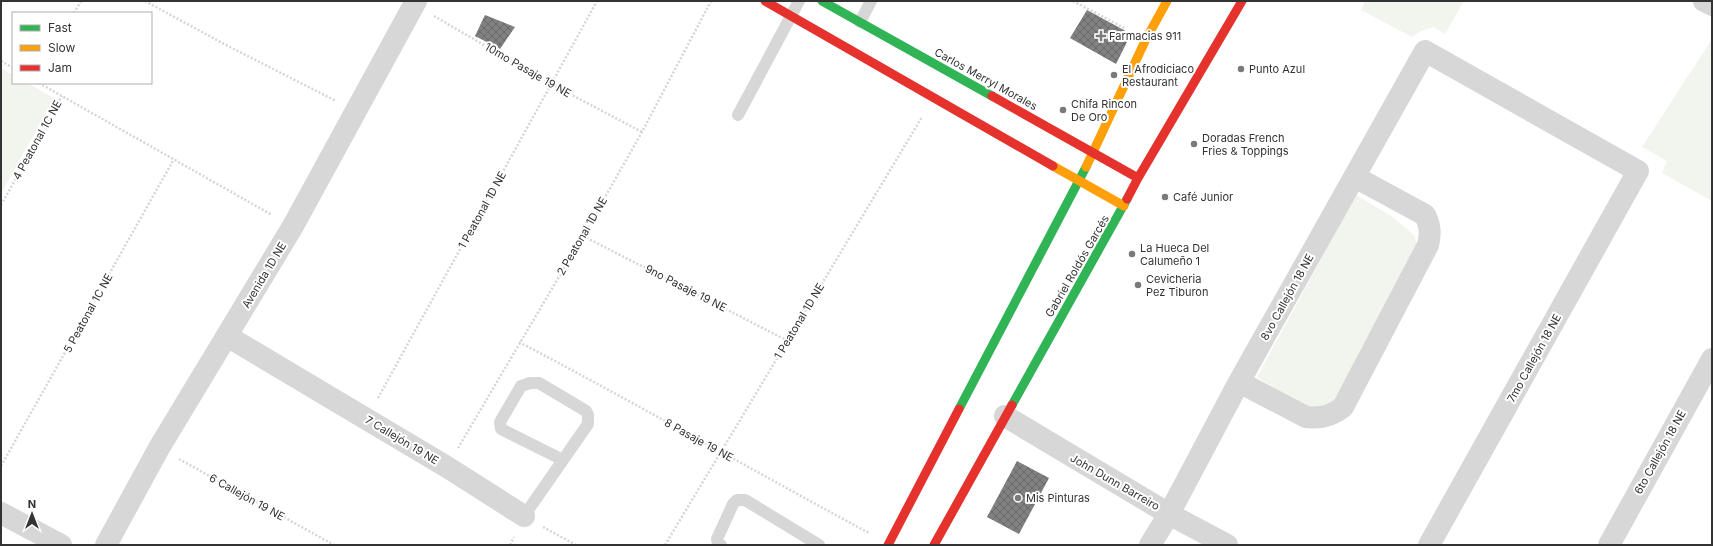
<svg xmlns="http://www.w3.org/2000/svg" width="1713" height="546" font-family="Inter,sans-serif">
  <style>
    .park { fill: #f1f5ed }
    .building { fill: url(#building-cross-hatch) }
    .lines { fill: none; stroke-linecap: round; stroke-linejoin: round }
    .path { stroke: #d6d6d6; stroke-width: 2.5; stroke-dasharray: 2 2; stroke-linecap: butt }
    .lane { stroke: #d7d7d7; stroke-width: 12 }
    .street { stroke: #d7d7d7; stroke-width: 22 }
    .fast { stroke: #30b455; stroke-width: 9 }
    .slow { stroke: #ff9f0a; stroke-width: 9 }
    .jam { stroke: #e5322d; stroke-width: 9 }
    .poi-dot { fill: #7a7a7a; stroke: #fff; stroke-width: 1.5 }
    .labels { text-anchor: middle; stroke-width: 4; stroke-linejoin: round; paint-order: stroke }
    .poi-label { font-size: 11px; fill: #333; stroke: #fff; text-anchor: start }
    .street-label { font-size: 11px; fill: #333; stroke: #fff }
  </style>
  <defs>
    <pattern id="building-cross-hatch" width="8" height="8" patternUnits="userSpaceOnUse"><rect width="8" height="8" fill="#818181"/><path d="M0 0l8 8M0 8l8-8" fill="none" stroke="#6a6a6a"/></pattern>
  </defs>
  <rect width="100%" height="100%" fill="#fff"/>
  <path class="park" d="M1365,1H1464L1445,34L1433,27L1417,33L1412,37L1361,10Z
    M1710,42L1712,43V201L1662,173L1667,161L1642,147Z
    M1,68L13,75V83H27L54,98L1,194Z
    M1356,195L1391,216L1414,235L1419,251L1339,402L1323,410L1305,407L1257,377Z"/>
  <path class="building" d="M1087,10L1131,34L1116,64L1070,38Z
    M485,15L515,27L500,49L475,36Z
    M1017,461L1049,478L1019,534L987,517Z"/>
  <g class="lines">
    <path class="path" d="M145,1L224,44L336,101
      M1073,1L1126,29
      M74,13L81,1
      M434,16L551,84L642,132
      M1,61L13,68
      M39,83L272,215
      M1,205L62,96
      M583,236L788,341
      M519,342C637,404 752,470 869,533
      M378,398L597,1
      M458,448L583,236L642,132L711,1
      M179,459L334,545
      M1,466L174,159
      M543,527L576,545
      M510,545L514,537
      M665,545L922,117"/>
    <path class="lane" d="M860,22L871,1
      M738,115L799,1
      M524,516L588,424V415L586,411L539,383H530L521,386L500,422L501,429L563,460
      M721,545L718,543L717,539L733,504L737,500H745L819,545"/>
    <path class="street" d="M1704,1L1712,5
      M227,336L447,467L524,516
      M1239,382L1306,417C1320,419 1332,416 1343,407L1428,245C1431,233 1430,225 1425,215L1355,177
      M1005,416L1169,514L1227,545
      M1,513L61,545
      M106,545L159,448L293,226L416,1
      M1150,545L1169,514L1239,382L1425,51L1638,171L1429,545
      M1609,545L1712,359"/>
    <path class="fast" d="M822,1L992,96
      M1012,405L1127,199
      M959,409L1086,167"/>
    <path class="slow" d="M1053,166L1124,206
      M1086,167L1146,39L1167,1"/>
    <path class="jam" d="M765,1L1053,166
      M992,96L1138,178
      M1127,199L1138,178L1242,1
      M888,545L959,409
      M934,545L1012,405"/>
  </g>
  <g class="poi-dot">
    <path d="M1099 30h4v4h4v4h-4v4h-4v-4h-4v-4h4z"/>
    <circle cx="1241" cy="69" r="4"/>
    <circle cx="1114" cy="75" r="4"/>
    <circle cx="1063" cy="110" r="4"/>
    <circle cx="1194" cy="144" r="4"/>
    <circle cx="1165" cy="197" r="4"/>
    <circle cx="1132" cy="254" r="4"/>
    <circle cx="1138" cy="285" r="4"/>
    <circle cx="1018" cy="498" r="4"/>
  </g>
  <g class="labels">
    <g class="poi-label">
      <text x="1109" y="40">Farmacias 911</text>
      <text x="1122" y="73">El Afrodiciaco<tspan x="1122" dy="13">Restaurant</tspan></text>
      <text x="1249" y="73">Punto Azul</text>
      <text x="1071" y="108">Chifa Rincon<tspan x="1071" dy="13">De Oro</tspan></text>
      <text x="1202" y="142">Doradas French<tspan x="1202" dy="13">Fries &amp; Toppings</tspan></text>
      <text x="1173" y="201">Café Junior</text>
      <text x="1140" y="252">La Hueca Del<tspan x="1140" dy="13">Calumeño 1</tspan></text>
      <text x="1146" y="283">Cevicheria<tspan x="1146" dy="13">Pez Tiburon</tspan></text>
      <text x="1026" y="502">Mis Pinturas</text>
    </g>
    <g class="street-label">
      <text transform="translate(528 70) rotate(30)" y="4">10mo Pasaje 19 NE</text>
      <text transform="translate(986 79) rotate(29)" y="4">Carlos Merryl Morales</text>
      <text transform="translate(37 140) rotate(-61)" y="4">4 Peatonal 1C NE</text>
      <text transform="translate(482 210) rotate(-61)" y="4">1 Peatonal 1D NE</text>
      <text transform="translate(582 236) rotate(-60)" y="4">2 Peatonal 1D NE</text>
      <text transform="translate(1077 266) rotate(-60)" y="4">Gabriel Roldós Garcés</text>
      <text transform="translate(264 275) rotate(-59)" y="4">Avenida 1D NE</text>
      <text transform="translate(686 288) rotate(27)" y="4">9no Pasaje 19 NE</text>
      <text transform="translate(1287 297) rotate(-61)" y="4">8vo Callejón 18 NE</text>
      <text transform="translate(88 313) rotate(-61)" y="4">5 Peatonal 1C NE</text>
      <text transform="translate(799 321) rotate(-59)" y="4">1 Peatonal 1D NE</text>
      <text transform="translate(1534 358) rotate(-61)" y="4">7mo Callejón 18 NE</text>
      <text transform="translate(402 440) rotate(31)" y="4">7 Callejón 19 NE</text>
      <text transform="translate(699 440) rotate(29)" y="4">8 Pasaje 19 NE</text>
      <text transform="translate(1660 452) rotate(-61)" y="4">6to Callejón 18 NE</text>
      <text transform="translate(1115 482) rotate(30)" y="4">John Dunn Barreiro</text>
      <text transform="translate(247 497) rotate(29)" y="4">6 Callejón 19 NE</text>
    </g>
  </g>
  <rect width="1713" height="546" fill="none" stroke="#333333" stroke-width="4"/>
  <rect x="12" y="12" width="140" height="72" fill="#ffffff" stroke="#adadad"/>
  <rect x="20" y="25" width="20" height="6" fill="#30b455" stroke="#adadad"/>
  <text x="48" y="32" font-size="12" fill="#333333">Fast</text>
  <rect x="20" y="45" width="20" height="6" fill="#ff9f0a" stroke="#adadad"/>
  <text x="48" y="52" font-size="12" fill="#333333">Slow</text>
  <rect x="20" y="65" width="20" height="6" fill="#e5322d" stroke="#adadad"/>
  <text x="48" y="72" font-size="12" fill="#333333">Jam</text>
  <g transform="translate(32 514)" stroke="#ffffff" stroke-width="3" paint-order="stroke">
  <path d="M0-3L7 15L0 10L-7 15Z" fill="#333333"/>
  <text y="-6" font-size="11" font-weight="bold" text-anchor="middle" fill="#333333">N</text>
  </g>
</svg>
